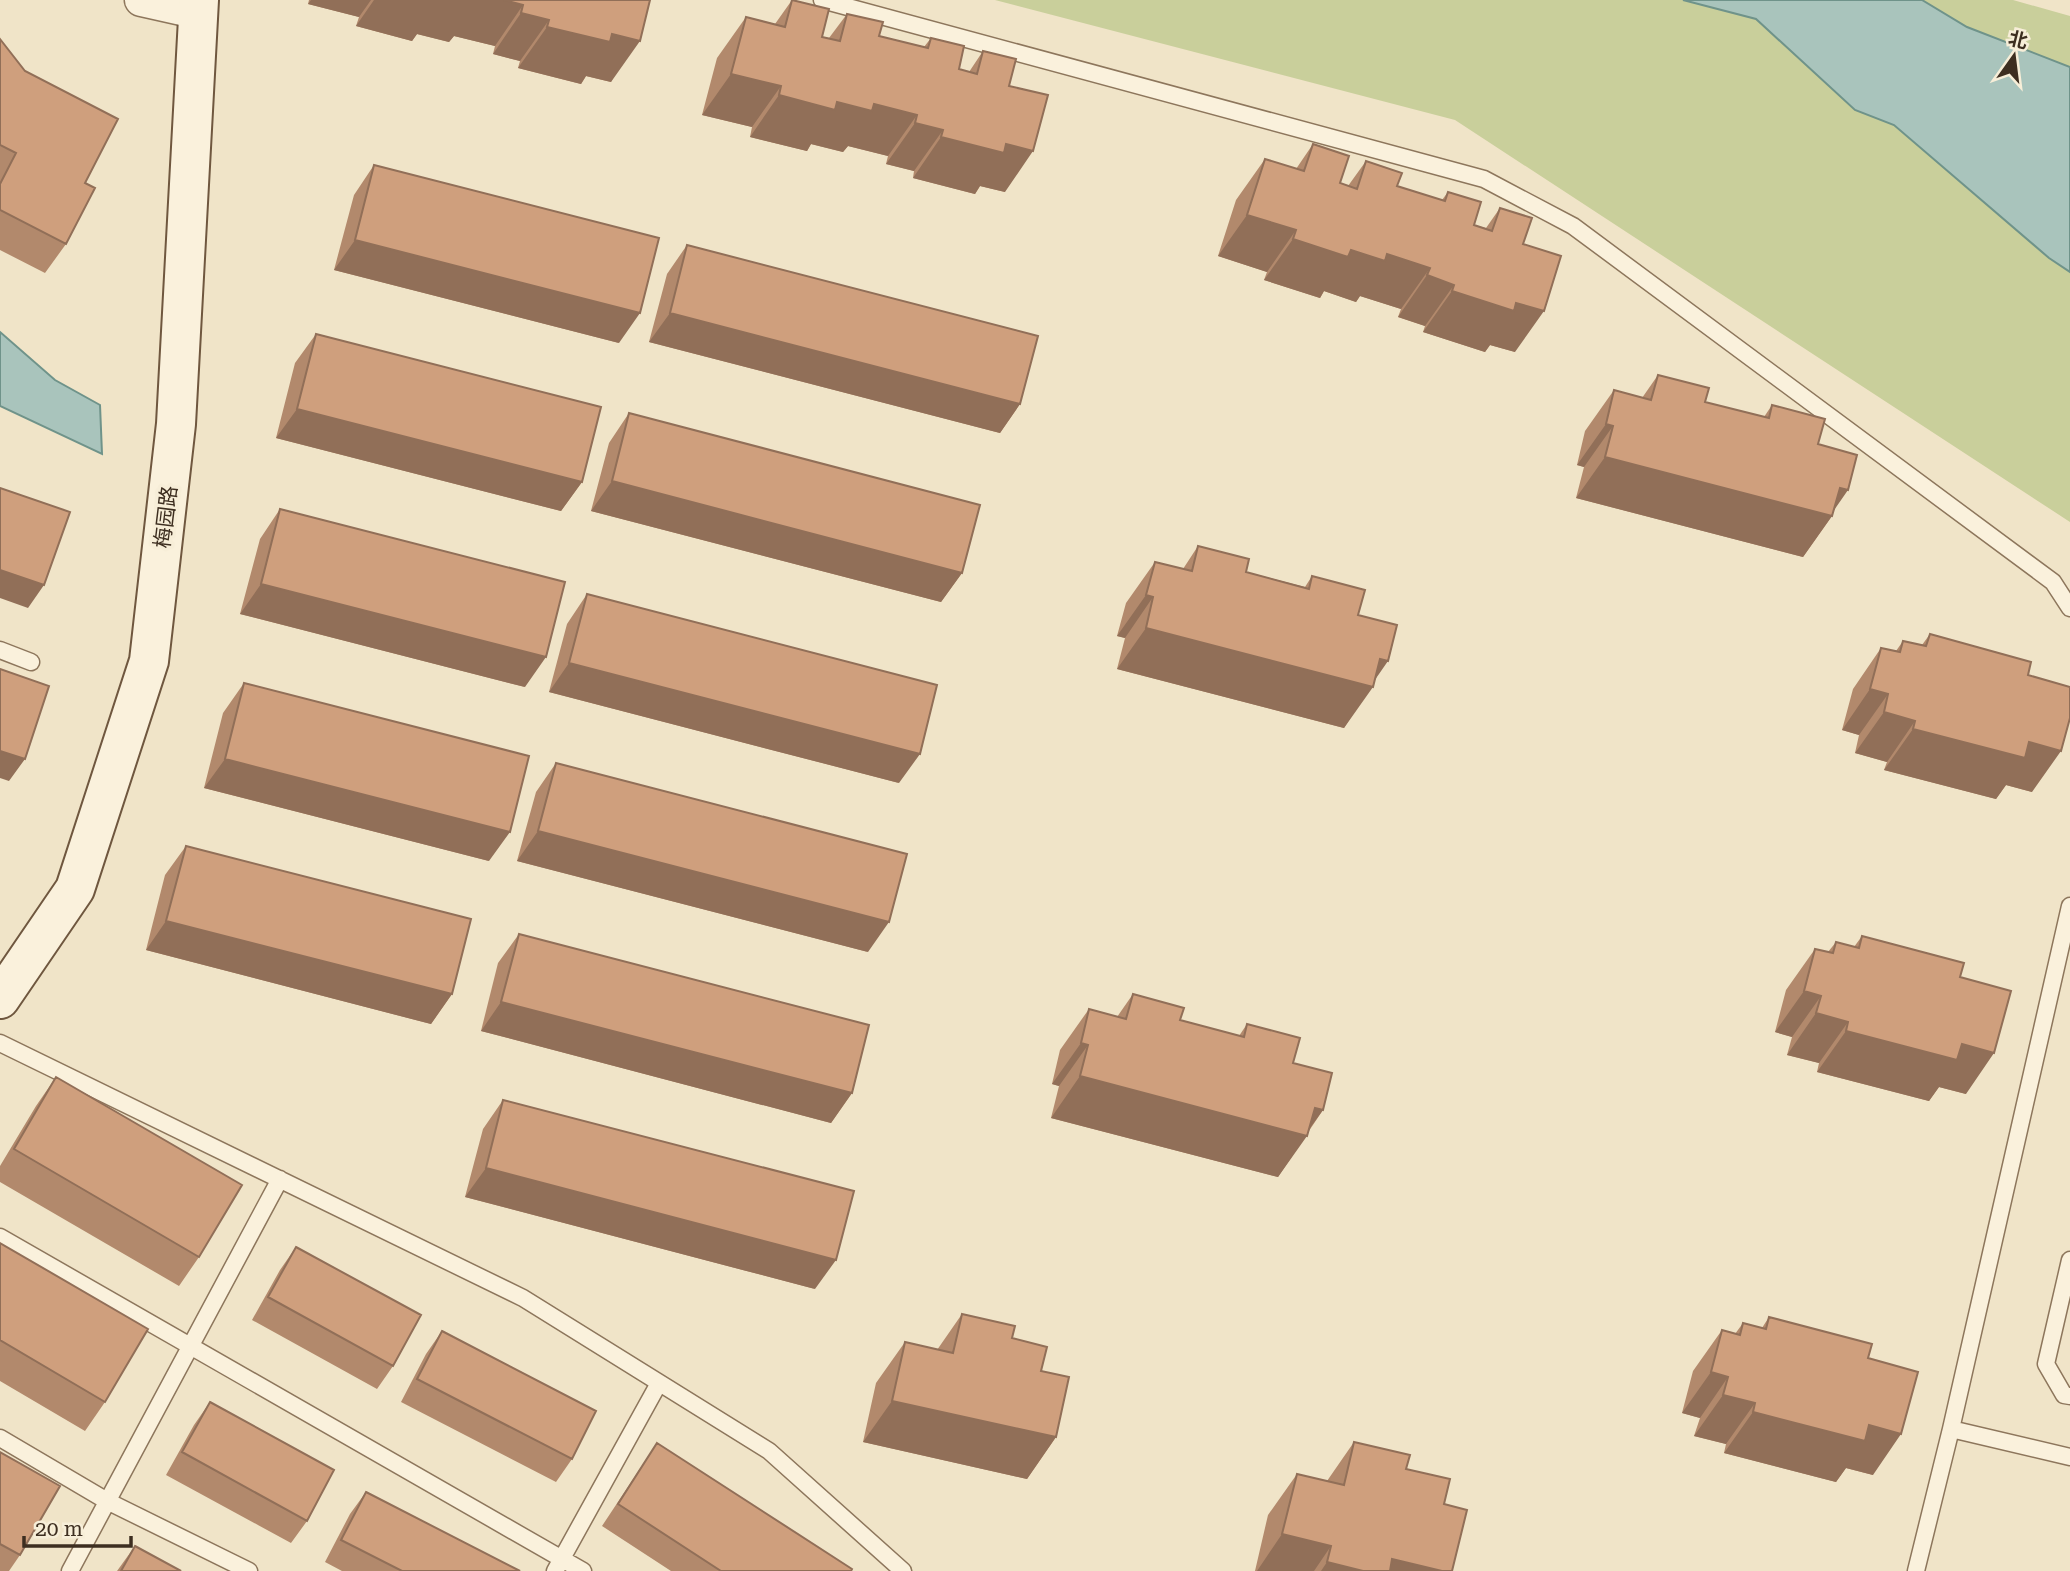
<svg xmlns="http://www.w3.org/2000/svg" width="2070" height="1571" font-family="'Roboto Serif','Noto Sans SC',serif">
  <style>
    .green { fill: #c9cf9b }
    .water { fill: #a9c4bc; stroke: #6f938a; stroke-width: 2 }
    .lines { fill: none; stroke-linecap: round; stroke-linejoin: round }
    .lane-casing { stroke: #8d765c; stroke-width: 19 }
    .street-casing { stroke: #8d765c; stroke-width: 35 }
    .secondary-casing { stroke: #6f573f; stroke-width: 42 }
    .lane { stroke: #faf1dc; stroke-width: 16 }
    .street { stroke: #faf1dc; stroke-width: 32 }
    .secondary { stroke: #faf1dc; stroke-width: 38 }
    .wall { fill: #b2896c }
    .shaded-wall { fill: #916f58 }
    .building { fill: #cf9f7d; stroke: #916f58; stroke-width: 2 }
    .labels { text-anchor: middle; stroke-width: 7; stroke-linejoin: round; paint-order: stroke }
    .street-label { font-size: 21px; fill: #3d2e20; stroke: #f7eed8 }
  </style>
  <rect width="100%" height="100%" fill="#f0e4c8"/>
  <path class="green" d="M995,0H2013L2070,16V522L1455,120Z"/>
  <path class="water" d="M1683,0H1922L1967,27L2070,67V272L2049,258L1894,125L1855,110L1756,19Z
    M0,332L55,380L100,405L102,454L0,406Z"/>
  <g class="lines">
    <g class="lane-casing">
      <path id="lane" d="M822,0L1484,179L1573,226L2053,582L2070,608
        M0,650L31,662
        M0,1043L523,1298L769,1451L903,1571
        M0,1237L583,1571
        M2070,1260L2046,1364L2064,1395L2070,1396
        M1951,1429L2070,1457
        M0,1438L107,1501L249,1571
        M70,1571L280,1179
        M555,1571L659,1383
        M1916,1571L1951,1429L2070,906"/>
    </g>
    <g class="street-casing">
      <path id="street" d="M141,0L199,13"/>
    </g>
    <g class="secondary-casing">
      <path id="secondary" d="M0,999L75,889L149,661L176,424L199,0"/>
    </g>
    <use href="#lane" class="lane"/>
    <use href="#street" class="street"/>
    <use href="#secondary" class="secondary"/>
  </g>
  <path class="wall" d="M309,0H650L611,82L586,76L581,84L518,68L520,61L493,54L495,46L454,36L449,42L417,34L412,41L356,26L359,17L308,4Z
    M792,0L822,37L829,38L847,14L879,36L924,47L931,38L959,69L969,72L983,51L1009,86L1005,192L980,186L975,194L913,178L914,171L886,164L888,156L848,146L843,152L811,144L807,151L750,137L752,127L702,115L717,58L746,17L775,24Z
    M0,39L85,183L66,244L45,273L0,250Z
    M1313,144L1340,183L1348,186L1366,161L1397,186L1442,200L1448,192L1474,225L1486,228L1500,208L1523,244L1515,352L1490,345L1485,352L1423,332L1425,326L1398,317L1401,309L1360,296L1356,302L1324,291L1320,298L1264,280L1267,272L1218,256L1236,200L1265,159L1296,169Z
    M374,165L619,343L334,270L354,195Z
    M687,245L1020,404L1000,433L649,342L667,274Z
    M316,334L582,482L561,511L276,438L295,363Z
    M1658,375L1705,402L1764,417L1772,405L1818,444L1834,510L1832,516L1803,557L1576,498L1584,467L1577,465L1585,431L1614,390L1642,398Z
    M629,413L962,573L941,602L591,511L609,443Z
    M280,509L525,687L240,614L260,539Z
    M1198,546L1246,572L1305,587L1312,576L1358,615L1374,681L1344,728L1117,669L1125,638L1117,636L1126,603L1155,562L1183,569Z
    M587,594L899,783L549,692L567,624Z
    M1930,634L2028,675L2032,792L2006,785L1996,799L1884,770L1887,762L1855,753L1859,735L1842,730L1853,689L1881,648L1896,651L1903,641L1922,645Z
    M244,683L489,861L204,788L223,713Z
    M556,763L868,952L517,861L536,792Z
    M186,846L452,994L431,1024L146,950L165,875Z
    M519,934L852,1093L831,1123L481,1031L498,963Z
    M1862,936L1960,977L1966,1094L1939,1087L1929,1101L1817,1072L1819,1063L1787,1055L1792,1037L1775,1032L1786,990L1815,949L1828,952L1836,942L1854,947Z
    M1133,994L1180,1020L1239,1036L1247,1024L1293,1063L1323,1110L1278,1177L1051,1118L1059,1086L1052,1084L1060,1050L1089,1009L1117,1017Z
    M56,1077L199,1257L179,1286L0,1182V1166L36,1106Z
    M503,1100L815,1289L465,1197L483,1129Z
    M0,1243L105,1402L85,1431L0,1381Z
    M296,1247L393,1366L377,1389L252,1320L280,1270Z
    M962,1314L1012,1338L1056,1437L1027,1479L863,1442L876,1383L905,1342L937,1350Z
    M1769,1317L1868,1358L1873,1475L1846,1468L1836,1482L1724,1453L1726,1444L1694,1436L1700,1418L1682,1413L1693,1371L1722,1330L1735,1334L1743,1323L1762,1328Z
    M442,1331L572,1459L556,1482L401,1402L426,1354Z
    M210,1402L307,1521L291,1543L166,1475L194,1425Z
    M1354,1442L1406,1469L1444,1504L1452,1571H1255L1268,1515L1297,1474L1327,1481Z
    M657,1443L851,1571H671L602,1526Z
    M0,1452L20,1555L9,1571H0Z
    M366,1492L520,1571H342L325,1562L350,1514Z
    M135,1546L181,1571H117Z"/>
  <path class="shaded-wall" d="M311,0H371L359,17L308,4Z
    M374,0H504L523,5L495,46L454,36L449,42L417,34L412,41L356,26Z
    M521,13L549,20L520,61L493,54Z
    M547,27L612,34L640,41L611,82L586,76L581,84L518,68Z
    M731,74L781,86L752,127L702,115Z
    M779,95L837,102L874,104L917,115L888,156L848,146L843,152L811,144L807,151L750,137Z
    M915,123L943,130L914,171L886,164Z
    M941,137L1006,144L1033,151L1005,192L980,186L975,194L913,178Z
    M1247,215L1296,230L1267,272L1218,256Z
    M1293,239L1351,250L1387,254L1430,268L1401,309L1360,296L1356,302L1324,291L1320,298L1264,280Z
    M355,240L640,313L619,343L334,270Z
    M1427,275L1454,285L1425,326L1398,317Z
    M1452,291L1516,303L1544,311L1515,352L1490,345L1485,352L1423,332Z
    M670,313L1020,404L1000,433L649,342Z
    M297,409L582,482L561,511L276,438Z
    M1606,424L1613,426L1584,467L1577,465Z
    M1605,457L1840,488L1848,490L1830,516H1832L1803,557L1576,498Z
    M612,481L962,573L941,602L591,511Z
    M0,570L44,585L28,608L0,598Z
    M261,584L546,657L525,687L240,614Z
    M1146,595L1153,597L1125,638L1117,636Z
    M1146,628L1380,659L1388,661L1370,687H1373L1344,728L1117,669Z
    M569,663L920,754L899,783L549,692Z
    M1870,689L1888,694L1859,735L1842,730Z
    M1884,712L1915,721L1887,762L1855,753Z
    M1913,729L2029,742L2061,751L2032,792L2006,785L1996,799L1884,770Z
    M0,751L25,759L9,781L0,778Z
    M225,759L510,832L489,861L204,788Z
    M538,831L889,922L868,952L517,861Z
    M166,921L452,994L431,1024L146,950Z
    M1804,991L1821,996L1792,1037L1775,1032Z
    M501,1002L852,1093L831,1123L481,1031Z
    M1816,1013L1848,1022L1819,1063L1787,1055Z
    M1846,1031L1962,1044L1994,1053L1966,1094L1939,1087L1929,1101L1817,1072Z
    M1081,1043L1088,1045L1059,1086L1052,1084Z
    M1080,1076L1315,1108L1323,1110L1305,1135L1307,1136L1278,1177L1051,1118Z
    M486,1168L836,1260L815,1289L465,1197Z
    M1711,1372L1728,1377L1700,1418L1682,1413Z
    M1723,1395L1755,1403L1726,1444L1694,1436Z
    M892,1401L1056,1437L1027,1479L863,1442Z
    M1753,1412L1869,1425L1901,1434L1873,1475L1846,1468L1836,1482L1724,1453Z
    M1282,1534L1331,1546L1314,1571H1257Z
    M1392,1559L1442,1571H1384Z
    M1327,1562L1363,1571H1321Z"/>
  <path class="building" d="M504,0H650L640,41L612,34L610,42L547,27L549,20L521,13L523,5Z
    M792,0L829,9L822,37L840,41L847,14L883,22L879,36L928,48L931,38L964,46L959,69L977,74L983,51L1016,59L1009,86L1048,95L1033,151L1006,144L1004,153L941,137L943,130L915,123L917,115L874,104L872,111L837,102L835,110L779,95L781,86L731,74L746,17L785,27Z
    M0,39L25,71L118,119L85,183L95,188L66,244L0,210V184L16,153L0,145Z
    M1313,144L1349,156L1340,183L1357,189L1366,161L1402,173L1397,186L1445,201L1448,192L1481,202L1474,225L1492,231L1500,208L1532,218L1523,244L1561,256L1544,311L1516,303L1514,311L1452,291L1454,285L1427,275L1430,268L1387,254L1385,261L1351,250L1348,257L1293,239L1296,230L1247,215L1265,159L1304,171Z
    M374,165L659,238L640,313L355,240Z
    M687,245L1038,336L1020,404L670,313Z
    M316,334L601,407L582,482L297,409Z
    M1658,375L1709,388L1705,402L1769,418L1772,405L1825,419L1818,444L1857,455L1848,490L1840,488L1832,516L1605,457L1613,426L1606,424L1614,390L1651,400Z
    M629,413L980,505L962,573L612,481Z
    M0,488L70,512L44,585L0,570Z
    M280,509L565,582L546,657L261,584Z
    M1198,546L1249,559L1246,572L1309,589L1312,576L1365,590L1358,615L1397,625L1388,661L1380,659L1373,687L1146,628L1153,597L1146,595L1155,562L1192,571Z
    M587,594L937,685L920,754L569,663Z
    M1930,634L2031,662L2028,675L2070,687V718L2061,751L2029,742L2025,758L1913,729L1915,721L1884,712L1888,694L1870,689L1881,648L1900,652L1903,641L1926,646Z
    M0,669L49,686L25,759L0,751Z
    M244,683L529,756L510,832L225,759Z
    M556,763L907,854L889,922L538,831Z
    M186,846L471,919L452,994L166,921Z
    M519,934L869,1025L852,1093L501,1002Z
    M1862,936L1964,963L1960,977L2011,991L1994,1053L1962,1044L1957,1060L1846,1031L1848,1022L1816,1013L1821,996L1804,991L1815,949L1833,953L1836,942L1859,948Z
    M1133,994L1184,1008L1180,1020L1244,1037L1247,1024L1300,1038L1293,1063L1332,1073L1323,1110L1315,1108L1307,1136L1080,1076L1088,1045L1081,1043L1089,1009L1126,1019Z
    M56,1077L242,1185L199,1257L14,1149Z
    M503,1100L854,1191L836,1260L486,1168Z
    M0,1243L148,1329L105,1402L0,1340Z
    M296,1247L421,1315L393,1366L268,1297Z
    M962,1314L1015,1326L1012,1338L1047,1347L1041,1371L1069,1377L1056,1437L892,1401L905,1342L953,1353Z
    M1769,1317L1872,1344L1868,1358L1918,1372L1901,1434L1869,1425L1865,1441L1753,1412L1755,1403L1723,1395L1728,1377L1711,1372L1722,1330L1740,1335L1743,1323L1766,1329Z
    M442,1331L596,1411L572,1459L417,1379Z
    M210,1402L334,1470L307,1521L182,1452Z
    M1354,1442L1410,1455L1406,1469L1450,1479L1444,1504L1467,1510L1452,1571H1442L1392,1559L1390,1571H1363L1327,1562L1331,1546L1282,1534L1297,1474L1344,1485Z
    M657,1443L852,1569L851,1571H721L618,1504Z
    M0,1452L60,1486L20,1555L0,1544Z
    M366,1492L520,1571H402L341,1540Z
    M135,1546L181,1571H121Z"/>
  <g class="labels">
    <g class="street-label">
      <text transform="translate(166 517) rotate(-83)" y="7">梅园路</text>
    </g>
  </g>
  <g transform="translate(2014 56) rotate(14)" stroke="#f7eed8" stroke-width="5" paint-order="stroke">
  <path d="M0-5L12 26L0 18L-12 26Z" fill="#3d2e20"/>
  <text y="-10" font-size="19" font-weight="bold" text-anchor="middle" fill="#3d2e20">北</text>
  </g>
  <path d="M24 1536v10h107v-10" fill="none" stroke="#3d2e20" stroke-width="3.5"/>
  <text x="35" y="1536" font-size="21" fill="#3d2e20" stroke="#f7eed8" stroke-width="5" paint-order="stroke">20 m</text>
</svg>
